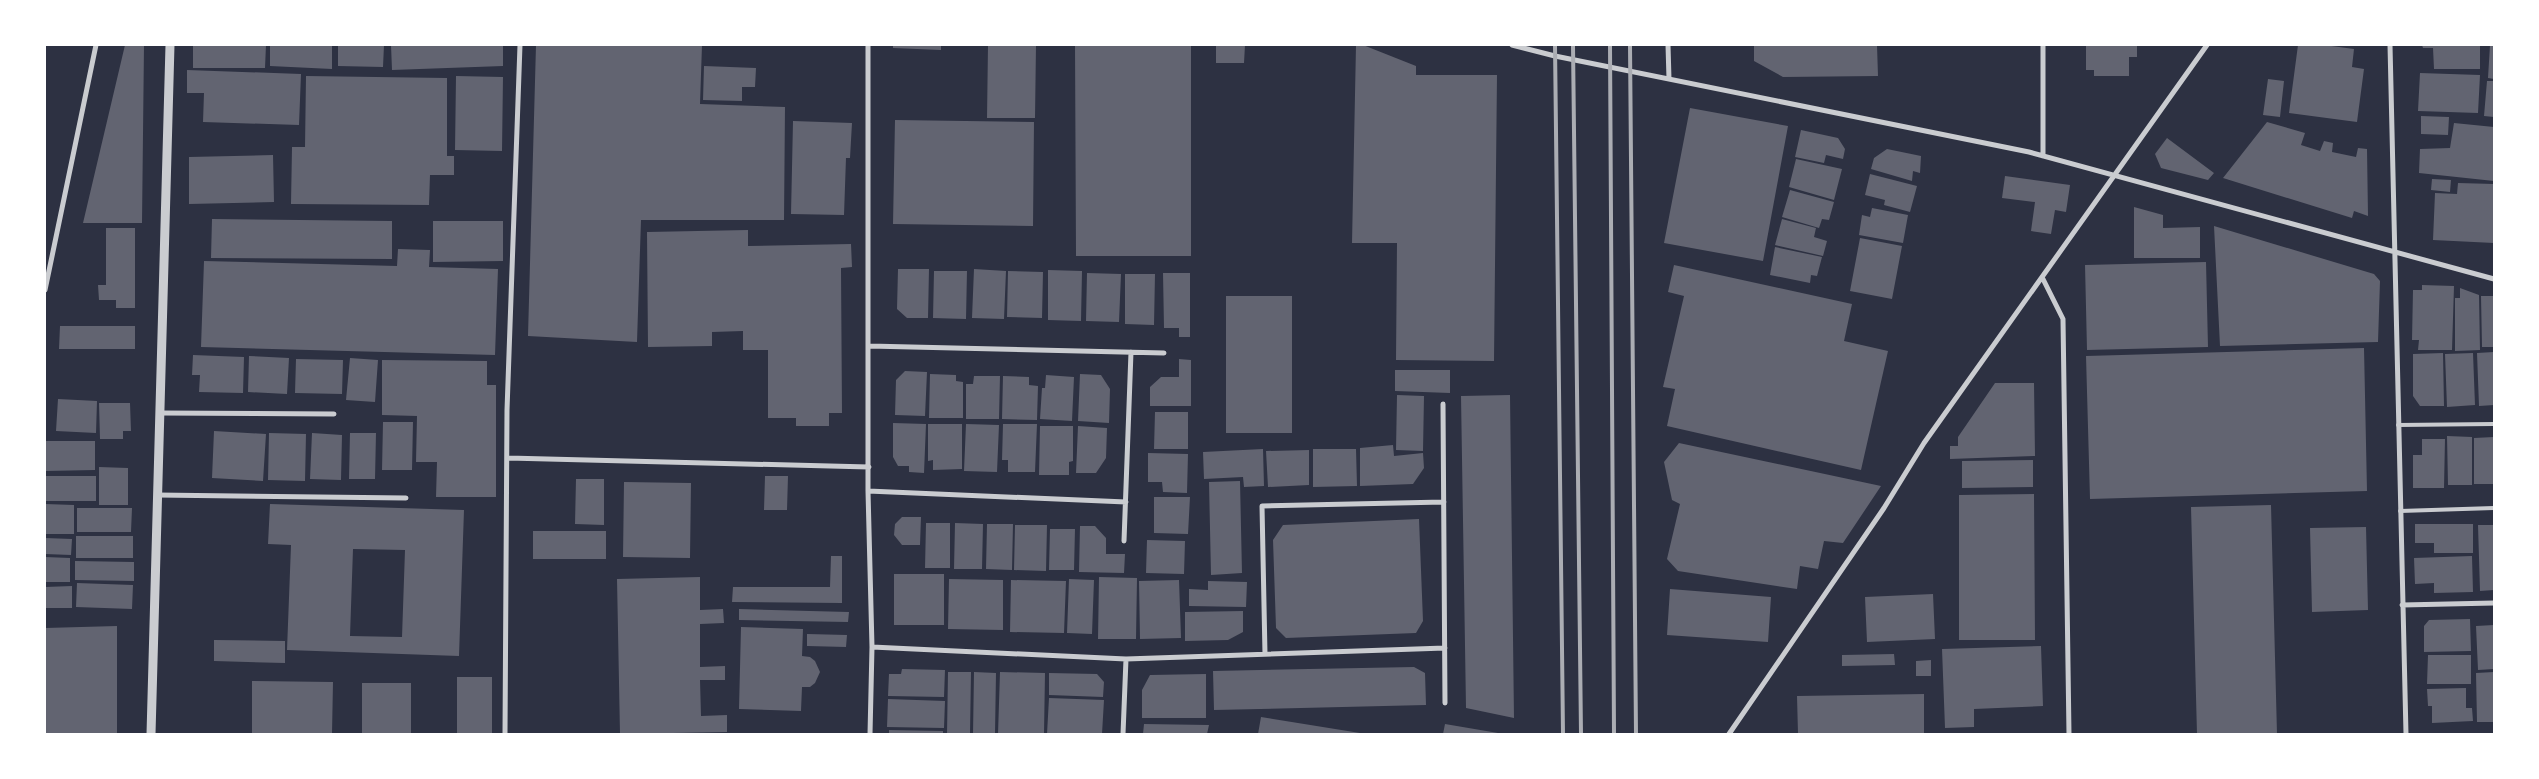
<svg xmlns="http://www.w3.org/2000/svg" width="2539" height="779" font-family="'Times New Roman',serif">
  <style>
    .building { fill: #626471; fill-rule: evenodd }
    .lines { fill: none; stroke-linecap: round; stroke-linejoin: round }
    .service { stroke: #caccd0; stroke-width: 4 }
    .minor { stroke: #caccd0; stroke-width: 5 }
    .tertiary { stroke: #caccd0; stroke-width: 9 }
    .rail { stroke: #abadb3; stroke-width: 4 }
  </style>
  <rect width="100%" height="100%" fill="#2d3142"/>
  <path class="building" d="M125,45H144L142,223H83Z
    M193,45H266L265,68H193Z
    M270,45H332V69L270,66Z
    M338,45H384L383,67L338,66Z
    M391,45H503V66L392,70Z
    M536,45H702L700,104L785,107L784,220H641L637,342L528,336Z
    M893,45H941V50L893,48Z
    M988,45H1036L1035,118H987Z
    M1075,45H1191V256H1076Z
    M1216,45H1245L1244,63H1216Z
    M1356,45H1363L1416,66V75H1497L1494,361L1396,360L1397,243H1352Z
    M1754,45H1877L1878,76L1783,77L1754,61Z
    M2086,45H2137V57H2129V76H2094V70H2086Z
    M2298,45H2324L2354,49L2352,67L2364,69L2357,122L2289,113Z
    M2422,45H2480V69H2434L2433,48H2423Z
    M2490,45H2494V79L2488,78Z
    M704,66L756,68L755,87H742V101L703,100Z
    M187,70L301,74L299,125L203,122L204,93H187Z
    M2420,73L2480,75L2478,113L2418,111Z
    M306,76L447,78V156H454V175H430L429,205L291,204L292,147H305Z
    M456,76L503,77L502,151L455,150Z
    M2268,79L2284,81L2280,117L2263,115Z
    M2487,81H2494V117L2484,116Z
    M1690,108L1788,126L1763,261L1664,243Z
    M2421,116L2449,117L2448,135L2421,134Z
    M895,120L1034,122L1033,226L893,224Z
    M793,121L852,123L850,158H846L844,215L791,214Z
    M2267,122L2305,133L2301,145L2320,151L2324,141L2333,143L2332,152L2356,157L2358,148L2367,149L2368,216L2354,211L2352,218L2223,178Z
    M2454,123L2494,127V181L2419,173L2420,149L2450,148Z
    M1801,130L1838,138L1845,149L1843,159L1826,155L1824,163L1795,157Z
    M2167,138L2214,173L2208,180L2161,168L2155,154Z
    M1887,149L1921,156L1920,173L1913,171L1912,181L1871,169L1874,158Z
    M273,155L274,202L189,204V157Z
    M1796,159L1842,169L1834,200L1789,187Z
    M1870,174L1917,186L1910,212L1884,205L1885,200L1865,195Z
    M2005,176L2070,185L2066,212L2055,210L2051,234L2031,231L2035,202L2002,198Z
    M2432,179L2451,180L2450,192L2431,190Z
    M2458,183L2494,184V243L2433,240L2435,193L2457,194Z
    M1790,190L1834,202L1829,220L1822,219L1819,228L1782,217Z
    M2134,207L2163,215V228L2200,227V258H2134Z
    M1872,208L1908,215L1903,243L1859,235L1862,215L1870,217Z
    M212,219L392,221V259L211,258Z
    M1782,219L1816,228L1814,237L1827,241L1823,256L1775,245Z
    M433,221H503V261L433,262Z
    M2214,226L2374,274L2380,281L2378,342L2220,346Z
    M106,228H135V308H116V300H99L98,285H106Z
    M748,230V246L851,244L852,267L841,268L842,413H829V426H796V418H768V350H743V331L712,332V346L648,347L647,232Z
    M1860,238L1902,246L1892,299L1850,291Z
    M1775,247L1822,257L1817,276L1811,275L1810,283L1770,275Z
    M398,249L430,250L429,267L498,269L495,355L201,347L204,261L397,266Z
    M2206,262L2208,347L2087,350L2085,265Z
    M1674,265L1852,304L1844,341L1888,351L1861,470L1667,426L1675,389L1663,387L1684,296L1668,292Z
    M898,269H929L928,318H907L897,309Z
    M974,269L1006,271L1004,319L972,318Z
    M1048,270L1082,271L1081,321L1048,320Z
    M934,271H967L966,319L933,318Z
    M1008,271L1043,272L1042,318L1007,317Z
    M1087,273L1121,274L1119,322L1086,321Z
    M1163,273H1190V337H1179V328H1164Z
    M1125,274H1155L1154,325L1125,324Z
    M2422,285L2454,286L2452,350H2418L2419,340H2412L2413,290H2422Z
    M2460,288L2479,295L2480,350L2455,351V298H2460Z
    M1226,296H1292V433H1226Z
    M2481,296H2494V347H2482Z
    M60,326H135V349H59Z
    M2364,348L2367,491L2090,499L2086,356Z
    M2494,352V405L2479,406L2477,353Z
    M2443,353L2444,406H2420L2413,396V354Z
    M2473,353L2475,405L2447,407L2445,354Z
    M193,355L244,357L243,393L199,392L200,375H192Z
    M249,356L289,358L287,394L248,392Z
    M350,358L378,360L375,402L346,400Z
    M296,359L343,360L342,394L295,393Z
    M1179,359L1191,360V406H1150V387L1161,377H1179Z
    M382,360L487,361V385H496V497H436L437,462H416L417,416L382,415Z
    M1395,370H1450V393L1395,391Z
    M905,371L927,372L925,416L895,415L896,380Z
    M930,374L956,375V381L963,382V418H929Z
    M1080,374L1101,375L1110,389L1109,423L1078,421Z
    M1046,375L1074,377L1072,421L1040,419L1042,388H1045Z
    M974,376H1000L999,419H966V384H973Z
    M1003,376L1029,377V385L1038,386L1037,420L1002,419Z
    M1995,383H2034L2035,456L1950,459V446H1958V437Z
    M1397,395L1424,396L1423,451L1396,450Z
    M1510,395L1514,718L1466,708L1461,396Z
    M58,399L97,401L96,433L56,431Z
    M99,403H130L131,431H123V439H100Z
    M1155,412H1188V449H1154Z
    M383,422H413L412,470H382Z
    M893,423L926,424L924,473L909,472V466H898L893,457Z
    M928,424H962V469L933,470V460L928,461Z
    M966,424L999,425L997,472L964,471Z
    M1003,424H1037L1035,472H1008V460H1002Z
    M1040,426H1073V461L1069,462V475H1039Z
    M1078,426L1107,428L1106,458L1096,473H1076Z
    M214,431L266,434L263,481L212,478Z
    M269,433L306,434L305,481L268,480Z
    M312,433L342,435L341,480L310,479Z
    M350,433H376L375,479H349Z
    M2447,436L2472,437V485H2448Z
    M2494,437V484H2474V438Z
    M2422,439H2445L2444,488H2413V455H2422Z
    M45,441H95V470L45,471Z
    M1679,443L1881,486L1843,543L1824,541L1818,569L1800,566L1797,589L1678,571L1667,559L1680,504L1672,500L1664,462Z
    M1393,445L1394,456L1423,453L1424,468L1413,484L1360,486V448Z
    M1263,449L1264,486L1244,487L1243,477L1204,479L1203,452Z
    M1313,449H1356L1357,486L1313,487Z
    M1309,450V485L1268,487L1266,451Z
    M1148,453L1188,454L1187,493L1163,492L1162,482H1148Z
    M2033,460V487L1962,488V461Z
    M99,467L128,468V505H99Z
    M45,476H96V501H45Z
    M765,476H788L787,510H764Z
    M576,479H604V525L575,524Z
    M1240,481L1242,573L1211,575L1209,482Z
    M624,482L691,483L690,558L623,557Z
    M2034,494L2035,640H1959V495Z
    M1154,497H1190L1188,534L1154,533Z
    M45,504L74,505V534H45Z
    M270,504L464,510L459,656L287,650L291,545L268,544ZM353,549L405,550L402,637L350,636Z
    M2271,505L2277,734H2197L2191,507Z
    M77,508H132L131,532H77Z
    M902,517H921L920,545H902L894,535L895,524Z
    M1419,519L1423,621L1416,633L1286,638L1276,628L1273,540L1283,525Z
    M926,523H950V568H925Z
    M955,523L983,524L982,569H954Z
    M987,524H1013L1012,570L986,569Z
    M2415,524H2473V553H2434V543H2415Z
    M1015,525H1047L1046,571L1014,570Z
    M2478,525H2494V590L2480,591Z
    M1080,526H1095L1106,538V554H1125L1124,573L1079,572Z
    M2366,527L2368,610L2312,612L2310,528Z
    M1050,529H1075L1074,570H1049Z
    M533,531H606V559H533Z
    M76,536H133V558H76Z
    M45,538L72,539L71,555L45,554Z
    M1147,540L1185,541L1184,574L1146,573Z
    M831,556H842V603L732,602L733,587H830Z
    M2472,556L2473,592L2434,593V583L2415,584L2414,558Z
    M45,557L70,558V582H45Z
    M75,561L134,562V581L75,580Z
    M894,574H944V625H894Z
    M700,577V610L723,609L724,623L700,624V667L725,666V680H700L701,716L727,715V732L620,734L617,579Z
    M1099,577L1137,578L1136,639H1098Z
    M949,579L1003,580V630L948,629Z
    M1069,579L1094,580L1092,634L1067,633Z
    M1011,580L1066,581L1064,633L1010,632Z
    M1179,580L1181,638L1140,639L1139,581Z
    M1208,581L1247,582L1246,607L1189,606V589L1208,590Z
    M77,583L133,585L132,609L76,607Z
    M72,586V608H45V587Z
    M1670,589L1771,597L1768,642L1667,635Z
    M1933,594L1935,639L1867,642L1865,597Z
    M739,609L849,612L848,622L739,620Z
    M1243,611V632L1228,640L1185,641V612Z
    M2470,619L2471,651L2424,652V626L2429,620Z
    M2494,625V669L2478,670L2476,626Z
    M117,626V734H45V628Z
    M741,627L803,629L802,656L810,657L815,661L820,672L815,683L810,687H802L801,711L739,709Z
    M807,634L847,635L846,647L807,646Z
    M214,640L285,641V663L214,661Z
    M2041,646L2043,706L1974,709V727L1945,728L1942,649Z
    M1894,654L1895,665L1842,666V655Z
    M2428,655H2471V684H2427Z
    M1931,660V676H1916V661Z
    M1414,667L1425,673L1426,705L1214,710L1213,671Z
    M902,669L945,670L944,697L888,696L889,674H901Z
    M948,672H971L970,734H947Z
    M974,672L996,673L995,734H973Z
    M1000,672L1045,673L1044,734H998Z
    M2494,672V722H2477L2476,673Z
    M1049,673L1097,674L1104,682L1103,697L1049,695Z
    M1206,674V718H1142V690L1150,675Z
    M457,677H492V734H457Z
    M252,681L333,682L332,734H252Z
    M362,683H411V734H362Z
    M2466,688V708H2472L2473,721L2432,723V706H2428L2427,689Z
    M1924,694V734H1798L1797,696Z
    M1049,698L1104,700L1102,734H1047Z
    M888,699L945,701L944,728L887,727Z
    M1261,717L1360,733L1359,734H1258Z
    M1144,724L1209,725L1207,734H1143Z
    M1445,724L1498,733V734H1443Z
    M889,730L943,731V734H889Z"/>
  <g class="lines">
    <path class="service" d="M2398,425L2494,424
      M2400,511L2494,508"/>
    <path class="minor" d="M868,45V491L872,647L870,734
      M1512,45L1555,56L2029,152L2494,279
      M1668,45L1669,79
      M2043,45V156
      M2390,45L2406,734
      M2043,279L2063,319L2069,734
      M45,290L96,45
      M869,346L1164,353
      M1443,404L1445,703
      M160,413L334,414
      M507,458L869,467
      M868,491L1126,502
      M157,495L406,498
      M1124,541L1131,352
      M2402,605L2494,603
      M872,647L1126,659L1445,648
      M1265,654L1262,506L1444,502
      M505,734L507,410L520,45
      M1123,734L1126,659
      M1729,734L1884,508L1924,443L2207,45"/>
    <path class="tertiary" d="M151,734L170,45"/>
    <path class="rail" d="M1555,45L1563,734
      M1573,45L1581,734
      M1610,45L1614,734
      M1630,45L1636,734"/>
  </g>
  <rect width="2539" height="779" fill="none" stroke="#ffffff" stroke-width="92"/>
</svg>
